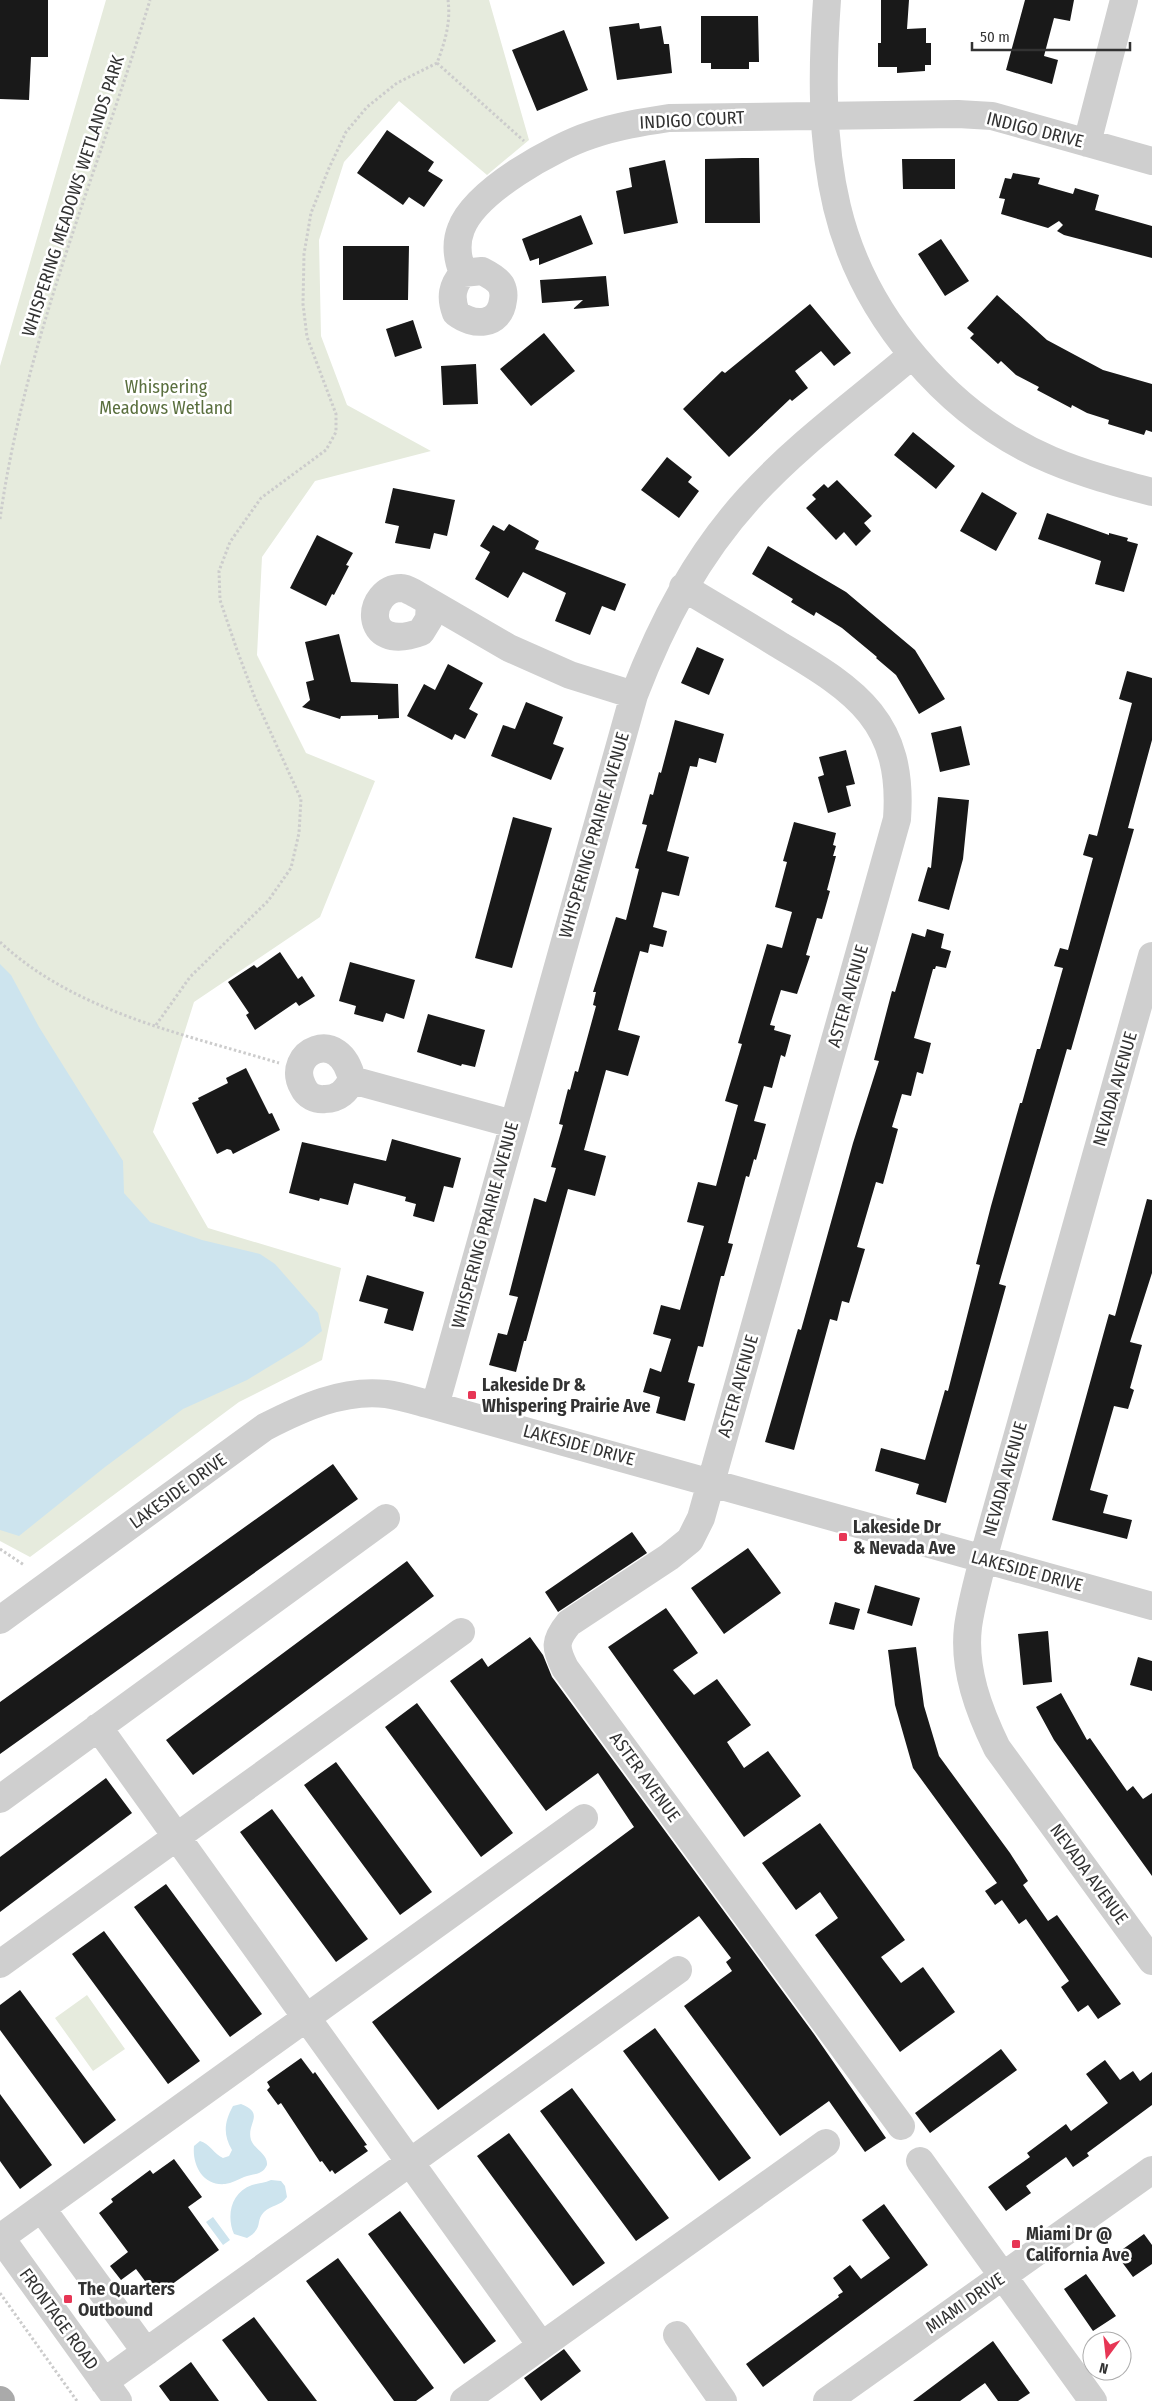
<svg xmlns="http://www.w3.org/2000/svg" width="1152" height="2401" font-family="'Fira Sans Condensed',sans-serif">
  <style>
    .green { fill: #e6ebdd }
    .water { fill: #cde4ee }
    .building { fill: #191919 }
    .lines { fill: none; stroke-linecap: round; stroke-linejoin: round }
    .path { stroke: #ccc; stroke-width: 3; stroke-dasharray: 2.5 2.5; stroke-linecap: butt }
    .minor { stroke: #cfcfcf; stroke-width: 28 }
    .major { stroke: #aaa; stroke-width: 28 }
    .poi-dot { fill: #e73655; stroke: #fff; stroke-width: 2 }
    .labels { text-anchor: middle; stroke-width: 5; stroke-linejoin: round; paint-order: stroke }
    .street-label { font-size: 18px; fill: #323232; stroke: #fff }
    .park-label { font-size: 18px; fill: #5a6f3e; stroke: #fff }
    .poi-label { font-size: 18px; font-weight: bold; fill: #323232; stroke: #fff; text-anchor: start }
  </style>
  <rect width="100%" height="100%" fill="#fff"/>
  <path class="green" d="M106,0H489L529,140L487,175L399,101L344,162L319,240L321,336L347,405L431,451L315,481L262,557L257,655L306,753L375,781L320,917L194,1002L153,1132L208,1228L341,1268L322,1360L239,1402L30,1557L0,1541V366Z
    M87,1995L125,2049L93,2071L55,2018Z"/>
  <path class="water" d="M0,964L11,975L39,1027L123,1161L124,1193L150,1222L202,1240L260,1254L275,1264L318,1313L322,1331L303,1346L247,1380L183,1409L105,1467L19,1536L0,1530Z
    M241,2104C266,2114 246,2123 251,2140C255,2150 268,2154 267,2165C262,2176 253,2173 244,2177C237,2180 232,2183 225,2184C203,2186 192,2165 194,2146L200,2141C209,2143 214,2154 223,2158L229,2156L232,2150C223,2135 224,2122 233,2106Z
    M271,2180L281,2181L285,2186L287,2197C281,2206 271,2205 264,2212C255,2221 264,2228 247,2238L234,2234C226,2216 231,2192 252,2185C259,2183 264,2183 271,2180Z
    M213,2217L230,2240L223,2245L206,2222Z"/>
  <path class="building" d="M0,0H48V57H31L29,100L0,99Z
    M881,0H909L907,29L926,28V43H931V65H925V71L897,73V67H878V43H881Z
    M1025,0H1074L1070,21L1054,18L1044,56L1058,60L1052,84L1006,70Z
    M701,16H758L759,62H749V69H711V63H701Z
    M639,23L640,29L661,26L664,44H669L672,73L617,80L609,27Z
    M564,30L588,90L537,111L512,50Z
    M387,130L434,162L428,171L443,180L424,207L409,197L403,205L357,173Z
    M742,158H759L760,223H705V159Z
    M902,159H955V189H903Z
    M665,160L678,223L624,234L616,191L632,187L629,168Z
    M1013,173L1040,178L1038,184L1073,194L1075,188L1099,195L1095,210L1152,226V258L1064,235L1057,231L1063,225L1059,221L1048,228L1001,214L1005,199L999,198L1005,178L1011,179Z
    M581,215L593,244L539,265V258L530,261L522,239Z
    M941,239L969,281L945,296L918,254Z
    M343,246H409L408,300H343Z
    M606,276L609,306L573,309L583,300L542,303L540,280Z
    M997,295L1047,340L1103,370L1152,384V432L1146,430L1144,435L1108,424L1109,420L1087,413L1072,405L1071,408L1037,390L1039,387L1016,375L1001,361L998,364L970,338L974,334L967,328Z
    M810,304L851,353L834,366L821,351L795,371L808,388L792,401L790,399L729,457L683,409L722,371L725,373Z
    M413,320L422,348L395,357L386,329Z
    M544,333L575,371L531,406L500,369Z
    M476,364L478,404L443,405L441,366Z
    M913,432L955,466L936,489L894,455Z
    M667,457L692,477L688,482L699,491L679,518L641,490Z
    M837,480L872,516L864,523L871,531L856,546L844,532L836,540L806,508L816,499L812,495L824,484L828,488Z
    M393,488L455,500L447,536L434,533L430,549L395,543L399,526L385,523Z
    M982,492L1017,513L996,551L960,531Z
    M1047,513L1109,535V533L1128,538L1127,541L1138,544L1124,592L1095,584L1101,561L1038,539Z
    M509,524L539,541L535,549L626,584L615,611L602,606L590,635L555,621L566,593L523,572L508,598L475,579L490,552L480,546L493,525L504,531Z
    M317,535L353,553L346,565L349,566L334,595L332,594L326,606L290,588Z
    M768,546L846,592L915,650L945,699L919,714L896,675L876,658L877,657L842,628L816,612L814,616L791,602L793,599L752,574Z
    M339,634L351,682L398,684L399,718L378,719V715L341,716L340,719L302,707L310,700L306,682L314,680L305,642Z
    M697,647L724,659L709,695L681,683Z
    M448,664L483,683L469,709L478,714L465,739L455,734L452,740L407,716L424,684L435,690Z
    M1127,671L1152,678V740L1128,828L1134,829L1071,1050L1067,1049L999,1284L1006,1286L946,1503L916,1494L919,1484L875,1471L881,1448L925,1460L945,1390L948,1391L980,1265L976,1264L991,1206L1020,1103H1022L1037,1049H1040L1063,968L1054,966L1060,948L1068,950L1093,858L1083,855L1089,834L1097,836L1132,703L1119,699Z
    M526,702L563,717L553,744L564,748L551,780L491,756L503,725L515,729Z
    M675,720L724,734L716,763L699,758L697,767L690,766L667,851L689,857L679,896L662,892L653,927L667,931L663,947L650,944L648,953L640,951L618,1030L640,1036L628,1076L606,1070L584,1150L606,1156L595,1196L568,1189L526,1341H524L516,1372L489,1365L498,1333L507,1335L518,1297L509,1295L534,1198L546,1202L556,1168L551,1167L563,1125L559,1124L568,1089L570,1090L575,1071L578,1072L596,1006L593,1005L596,992H593L616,917L626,920L639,869L635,868L647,825L642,824L650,794L653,795L659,772L661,773Z
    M961,726L970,765L940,772L931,733Z
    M846,750L855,784L846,786L851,806L828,813L818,777L824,775L819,757Z
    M938,797L969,800L963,859L949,910L918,901L928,867L931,868Z
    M513,817L552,828L512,968L475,958Z
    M794,822L836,833L833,845L836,846L833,856H836L827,890L830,891L822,919L817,918L806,955L810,956L797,994L781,990L770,1025L775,1026L774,1030L791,1035L785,1057L781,1055L772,1088L764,1086L754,1121L766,1124L756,1160L754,1159L749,1177L746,1176L728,1243L733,1244L724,1276H721L703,1347L698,1346L688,1382L695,1384L685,1421L656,1413L660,1397L643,1392L650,1368L661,1372L671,1339L653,1334L661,1305L680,1310L704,1226L687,1222L698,1182L716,1186L738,1105L725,1101L742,1044L738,1043L767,944L782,948L792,912L775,907L787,862L783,861Z
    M927,929L944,934L941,948L951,951L946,968L936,966L935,969H933L914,1038L931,1043L923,1074L917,1072L911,1096L902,1094L892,1127L898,1129L883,1184L876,1182L857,1247L865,1249L849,1303L842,1301L837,1321L830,1319L794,1450L765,1442L798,1329L801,1330L853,1143L879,1061L874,1060L892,991L895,992L912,933L925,937Z
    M280,952L298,979L302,976L315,996L299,1006L296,1002L255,1030L246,1015L249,1013L228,982L254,965L257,968Z
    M350,962L415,980L404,1019L386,1013L383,1022L354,1014L356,1006L339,1001Z
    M428,1014L485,1030L475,1067L462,1064L461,1066L417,1052Z
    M246,1068L269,1114L272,1113L280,1130L233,1154L231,1150L227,1149L217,1154L192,1103L199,1100L198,1098L228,1083L226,1078Z
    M392,1139L461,1158L453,1188L444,1186L434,1222L413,1216L416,1204L405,1201L406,1197L354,1183L348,1205L320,1198L319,1201L289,1193L302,1142L386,1161Z
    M1147,1199L1152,1200V1273L1130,1342L1142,1345L1130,1388L1134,1390L1128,1409L1114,1406L1090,1490L1108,1495L1103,1513L1132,1520L1127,1539L1052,1520L1109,1314L1115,1316Z
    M367,1275L424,1292L413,1331L384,1323L388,1309L359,1301Z
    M333,1464L358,1499L0,1754V1702Z
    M632,1532L647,1553L558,1612L545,1592Z
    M748,1548L781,1593L724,1634L691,1588Z
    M407,1561L434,1596L193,1775L166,1740Z
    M875,1585L920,1598L912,1626L867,1613Z
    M835,1602L860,1609L854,1630L829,1624Z
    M666,1608L698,1653L673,1670L694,1695L717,1679L751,1725L727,1742L744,1768L768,1751L801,1796L744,1837L608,1647Z
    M1048,1631L1052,1682L1023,1685L1018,1634Z
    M530,1637L543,1655L552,1677L814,2034L886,2138L865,2152L829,2101L780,2136L684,2006L732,1971L726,1962L731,1958L699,1916L438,2110L372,2022L634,1827L598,1773L546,1811L450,1681L482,1658L488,1667Z
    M916,1647L924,1706L939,1756L1010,1853L1028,1881L1023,1885L1048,1921L1057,1915L1121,2004L1098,2019L1088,2005L1078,2012L1061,1987L1069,1981L1026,1919L1019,1924L1002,1900L995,1905L985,1891L997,1883L913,1768L895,1705L888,1650Z
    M1138,1657L1152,1661V1691L1130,1685Z
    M1061,1693L1087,1740L1090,1738L1127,1791L1133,1786L1143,1799L1152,1793V1876L1054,1740L1036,1707Z
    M417,1703L513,1833L481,1857L385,1727Z
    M336,1762L432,1892L400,1915L304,1785Z
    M106,1778L132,1813L0,1912V1857Z
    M272,1809L368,1939L336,1962L240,1832Z
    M820,1823L905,1940L881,1957L901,1983L923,1967L955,2012L900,2052L815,1935L838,1918L820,1892L796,1910L762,1863Z
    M166,1884L262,2014L230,2037L134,1907Z
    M104,1931L200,2061L168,2084L72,1954Z
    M20,1990L116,2120L84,2144L0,2030V2005Z
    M655,2028L751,2158L719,2181L623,2051Z
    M1001,2049L1017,2070L930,2133L915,2113Z
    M301,2058L313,2074L315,2072L367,2145L364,2146L368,2151L335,2174L332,2170L330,2172L322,2161L320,2162L281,2103L278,2105L267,2090L270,2087L267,2082Z
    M1105,2060L1120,2080L1133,2071L1140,2081L1152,2072V2105L1087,2153L1089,2156L1073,2167L1066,2157L1026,2186L1031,2193L1006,2211L988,2187L1030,2157L1027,2153L1066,2124L1071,2131L1108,2103L1086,2074Z
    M572,2088L669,2218L636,2241L540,2111Z
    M0,2094L52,2165L20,2189L0,2161Z
    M509,2133L605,2263L573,2286L477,2156Z
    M174,2159L202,2197L188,2207L219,2250L160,2293L158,2291L154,2293L136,2269L121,2280L110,2266L128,2252L99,2213L113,2202L111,2199L150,2170L153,2174Z
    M884,2204L928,2265L763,2387L746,2364L839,2297L838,2295L843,2292L833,2278L850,2265L861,2279L890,2258L862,2220Z
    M400,2211L496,2341L464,2364L368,2234Z
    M1144,2234L1152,2245V2264L1133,2277L1116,2254Z
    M338,2258L434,2388L416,2401H394L306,2281Z
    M1086,2274L1116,2316L1093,2331L1064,2289Z
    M254,2317L317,2401H268L222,2340Z
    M993,2341L1030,2393L1018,2401H998L985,2383L960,2401H913Z
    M564,2349L581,2371L541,2401L524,2378Z
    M191,2362L219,2401H170L159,2386Z"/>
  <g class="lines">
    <path class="path" d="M437,63L524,141
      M0,519C25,340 98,172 150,0
      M0,942C75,1012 183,1034 279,1063
      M156,1025L190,977L268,901L291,868L299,833L301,799L255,698L237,650L220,600L219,571L230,542L261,498L326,450L336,432V414L307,337L303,304L304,254L311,213L329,168L346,132L367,107L397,83L437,63C445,42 451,22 448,0
      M0,1549L24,1565
      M0,2293L77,2401"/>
    <path class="minor" d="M827,0C822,68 821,140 837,207C863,316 948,416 1051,460C1084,474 1118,483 1152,492
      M1087,143L1124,0
      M463,273L482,271C488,274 497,279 501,285C503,289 504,295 503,300C500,327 473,326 456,313C450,297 452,286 463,273C457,258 455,244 461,229C475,191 554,147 591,135C617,126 643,122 669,118L958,114L992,116L1152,161
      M683,587C716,607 749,626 781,646C857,691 904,722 897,819L701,1518L690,1540L669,1557L569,1623C554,1641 555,1648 565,1668L901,2126
      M430,603L429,619L421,632C360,655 366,587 402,588C406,588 412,592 416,594L509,648L570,675L634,695
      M1152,956L983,1559C978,1581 971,1604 968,1627C963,1669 979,1711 997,1748L1152,1961
      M352,1080C346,1091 339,1099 325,1099C316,1100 307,1096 303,1087C284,1053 340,1024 352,1080L513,1124
      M435,1406L634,695C662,622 697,555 750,497C798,444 858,401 912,355
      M0,1620L265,1427C302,1408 343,1389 386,1394C402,1396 419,1402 435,1406L1152,1606
      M98,1727L541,2345
      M0,1799L386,1518
      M0,1964L461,1632
      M920,2161L1093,2401
      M42,2209L146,2352
      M0,2237L118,2401
      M0,2238L584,1818
      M677,2335L723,2401
      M104,2382L678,1970
      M464,2401L826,2143
      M827,2401L1152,2170"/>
    <path class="major" d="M0,2400L1,2401"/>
  </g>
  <g class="poi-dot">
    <rect x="467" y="1390" width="10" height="10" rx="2.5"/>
    <rect x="838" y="1532" width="10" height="10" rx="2.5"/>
    <rect x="1011" y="2239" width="10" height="10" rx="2.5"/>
    <rect x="63" y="2294" width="10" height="10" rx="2.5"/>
  </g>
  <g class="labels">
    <g class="street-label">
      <text transform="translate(692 120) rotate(-3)" y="6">INDIGO COURT</text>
      <text transform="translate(1035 130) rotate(14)" y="6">INDIGO DRIVE</text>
      <text transform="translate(73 196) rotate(-72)" y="6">WHISPERING MEADOWS WETLANDS PARK</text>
      <text transform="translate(594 835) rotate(-74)" y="6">WHISPERING PRAIRIE AVENUE</text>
      <text transform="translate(848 996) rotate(-74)" y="6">ASTER AVENUE</text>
      <text transform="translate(1115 1089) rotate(-74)" y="6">NEVADA AVENUE</text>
      <text transform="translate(485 1225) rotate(-75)" y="6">WHISPERING PRAIRIE AVENUE</text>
      <text transform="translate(738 1386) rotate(-74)" y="6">ASTER AVENUE</text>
      <text transform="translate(579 1445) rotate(15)" y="6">LAKESIDE DRIVE</text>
      <text transform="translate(1005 1479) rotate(-74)" y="6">NEVADA AVENUE</text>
      <text transform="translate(178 1491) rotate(-36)" y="6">LAKESIDE DRIVE</text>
      <text transform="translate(1027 1571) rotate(15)" y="6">LAKESIDE DRIVE</text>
      <text transform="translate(645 1777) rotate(54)" y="6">ASTER AVENUE</text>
      <text transform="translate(1089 1874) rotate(54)" y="6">NEVADA AVENUE</text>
      <text transform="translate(965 2303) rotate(-35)" y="6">MIAMI DRIVE</text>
      <text transform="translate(59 2319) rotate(54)" y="6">FRONTAGE ROAD</text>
    </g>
    <g class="park-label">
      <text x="166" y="393">Whispering<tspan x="166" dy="21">Meadows Wetland</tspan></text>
    </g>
    <g class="poi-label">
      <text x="482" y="1391">Lakeside Dr &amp;<tspan x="482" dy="21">Whispering Prairie Ave</tspan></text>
      <text x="853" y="1533">Lakeside Dr<tspan x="853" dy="21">&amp; Nevada Ave</tspan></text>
      <text x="1026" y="2240">Miami Dr @<tspan x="1026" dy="21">California Ave</tspan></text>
      <text x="78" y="2295">The Quarters<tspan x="78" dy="21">Outbound</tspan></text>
    </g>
  </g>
  <g transform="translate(1107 2356) rotate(195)"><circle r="24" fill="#ffffff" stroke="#adadad"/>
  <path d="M0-4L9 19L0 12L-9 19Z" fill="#e73655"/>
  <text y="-8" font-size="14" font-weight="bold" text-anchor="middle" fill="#323232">N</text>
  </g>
  <path d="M972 42v8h158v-8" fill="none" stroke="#323232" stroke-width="2.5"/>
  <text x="980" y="42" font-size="15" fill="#323232" stroke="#ffffff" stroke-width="4" paint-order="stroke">50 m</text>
</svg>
